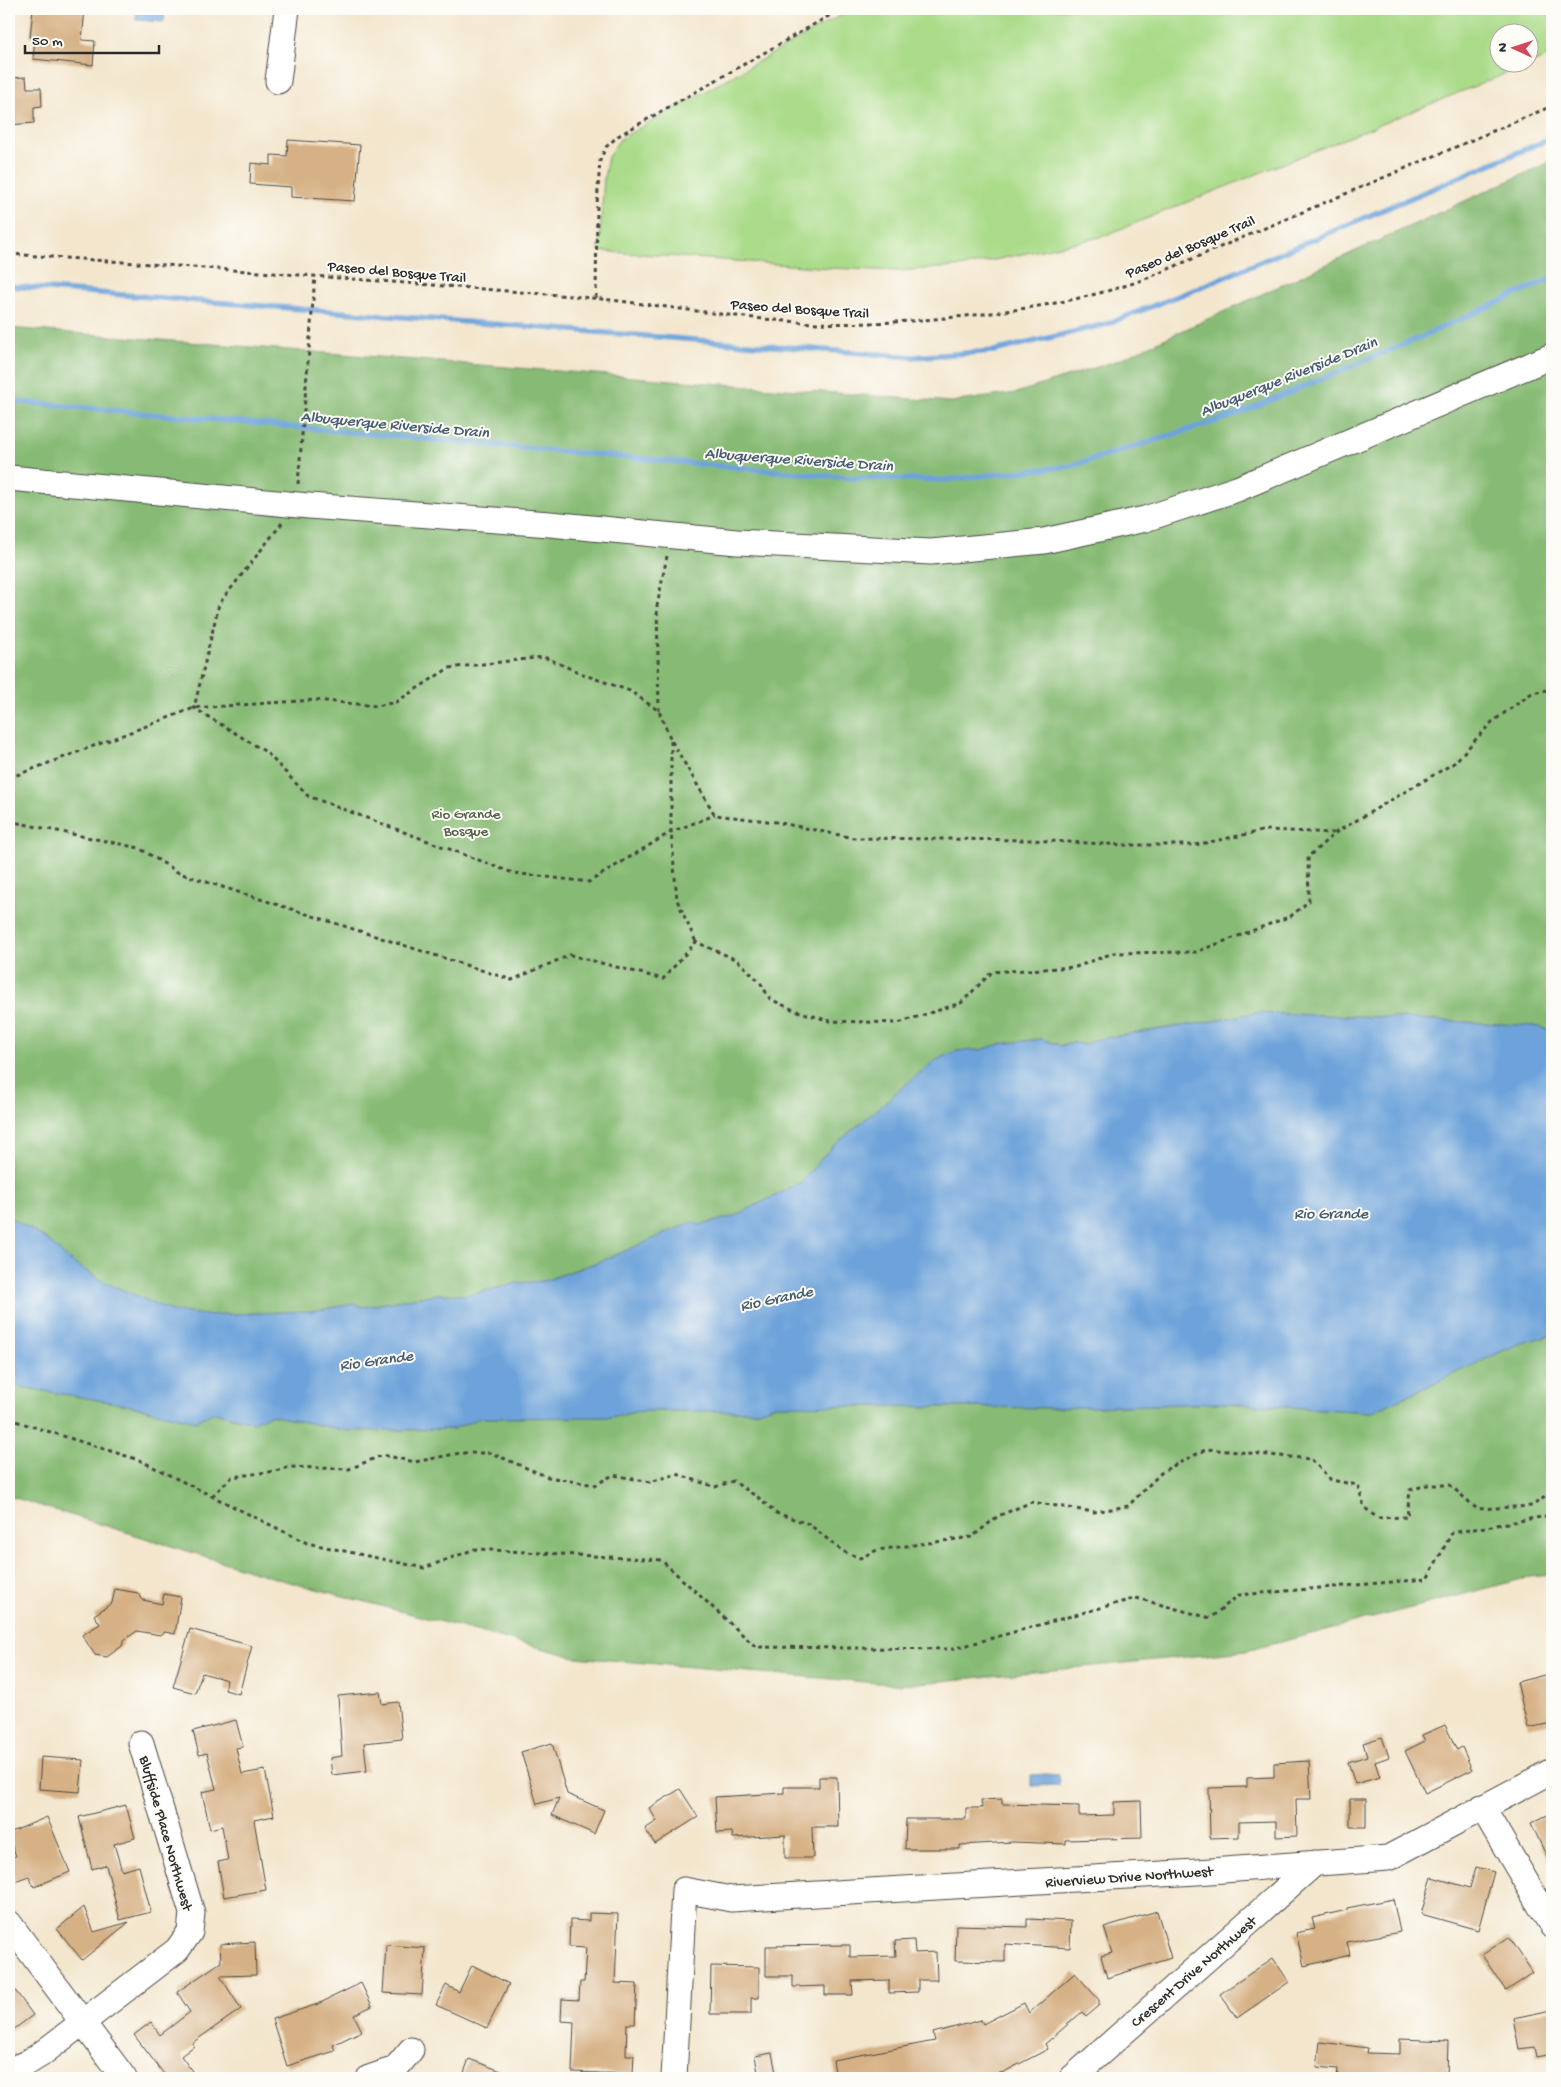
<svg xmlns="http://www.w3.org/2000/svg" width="1561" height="2087" font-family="'Gochi Hand',sans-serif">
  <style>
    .green { fill: #aadb89; stroke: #6a835a; fill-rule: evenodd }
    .forest { fill: #87bb75; stroke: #597350 }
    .water { fill: #6da3da; stroke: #4c6782 }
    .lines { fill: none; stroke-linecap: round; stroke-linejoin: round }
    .stream { stroke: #6da3da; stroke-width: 5.5 }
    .building { fill: #d6b185 }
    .minor-casing { stroke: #494743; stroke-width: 27 }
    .path { stroke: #494743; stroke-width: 3; stroke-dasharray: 4 4; stroke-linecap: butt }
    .minor { stroke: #fff; stroke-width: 25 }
    .labels { text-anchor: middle; stroke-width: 4; stroke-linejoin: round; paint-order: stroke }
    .street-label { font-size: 15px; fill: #2b2b2b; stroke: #fdfcf7 }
    .park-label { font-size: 15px; fill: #516047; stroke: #fdfcf7 }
    .water-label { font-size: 16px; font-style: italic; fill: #455b71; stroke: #fdfcf7 }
  </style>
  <rect width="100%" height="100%" fill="#fdfcf7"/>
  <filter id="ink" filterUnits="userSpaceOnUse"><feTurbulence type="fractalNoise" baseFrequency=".02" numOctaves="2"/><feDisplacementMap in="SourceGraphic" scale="10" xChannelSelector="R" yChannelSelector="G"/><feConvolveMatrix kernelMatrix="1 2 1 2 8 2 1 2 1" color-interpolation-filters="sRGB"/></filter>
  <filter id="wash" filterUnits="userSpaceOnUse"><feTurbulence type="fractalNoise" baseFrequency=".0096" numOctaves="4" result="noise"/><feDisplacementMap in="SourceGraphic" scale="20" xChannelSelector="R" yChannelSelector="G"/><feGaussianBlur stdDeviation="1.12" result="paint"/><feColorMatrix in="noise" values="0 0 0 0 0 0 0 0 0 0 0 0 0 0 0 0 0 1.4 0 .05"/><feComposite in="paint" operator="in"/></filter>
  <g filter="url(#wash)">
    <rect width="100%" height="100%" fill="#f3e6cd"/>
    <path class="green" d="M852,9H1552V55L1101,237L967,266L898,271L830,268L599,251L604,178L608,157L620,139ZM1498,32H1528V62H1498Z"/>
    <path class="forest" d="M1552,161V1031L1534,1026L1381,1017L1255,1013L1204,1023L1165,1028L1094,1040L1086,1045L1073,1043L1061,1046L1042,1039L999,1044L981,1050L956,1051L934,1061L830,1149L799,1184L732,1217L700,1225L544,1281L518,1283L469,1295L437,1294L363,1307L355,1304L311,1311L205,1315L172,1311L104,1282L72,1262L45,1238L9,1217V328L951,402L1016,393L1116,361Z
      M1552,1334V1575L1530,1577L1246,1651L901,1685L575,1657L278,1579L9,1496V1385L122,1404L196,1421L215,1412L252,1422L270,1415L349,1431L453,1429L480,1418L611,1417L641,1411H760L775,1405L1057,1408L1222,1403L1372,1412L1516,1345Z"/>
    <path class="water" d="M137,9L165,10L164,22L136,20Z
      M1255,1013L1381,1017L1534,1026L1552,1031V1334L1516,1345L1372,1412L1222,1403L1057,1408L775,1405L760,1411H641L611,1417L480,1418L453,1429L349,1431L270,1415L252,1422L215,1412L196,1421L122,1404L9,1385V1217L45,1238L72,1262L104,1282L172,1311L205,1315L311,1311L355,1304L363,1307L437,1294L469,1295L518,1283L544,1281L604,1260L692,1222L700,1225L732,1217L799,1184L830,1149L934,1061L956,1051L981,1050L999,1044L1042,1039L1061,1046L1073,1043L1086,1045L1093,1040C1147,1031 1201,1024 1255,1013Z
      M1045,1774L1059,1775V1785L1031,1786V1775Z"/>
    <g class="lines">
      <path class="stream" d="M9,286L913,357L994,351L1107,324L1201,287L1552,138
        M9,401L852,478L944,480L1071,466L1233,416L1419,338L1552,278"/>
    </g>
    <g id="blocks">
      <path class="building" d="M33,9H85L82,40L95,41L93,65L33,59L35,37H30Z
        M26,77L27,88H41L42,106L34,107V123L9,125V78Z
        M288,140L360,145L355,201L291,197V187L250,184L251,163L271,165V155L287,156Z
        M115,1589L138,1593L143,1600L162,1604L164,1594L181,1597L175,1634L165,1632L160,1635L137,1631L124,1640L122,1646L107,1657L95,1655L82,1635L100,1624L94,1615L112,1603Z
        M190,1629L252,1646L239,1694L225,1690L227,1680L202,1673L195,1693L173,1687Z
        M1552,1673V1723L1528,1728L1517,1682Z
        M380,1692L382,1704L398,1702L402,1739L364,1743L367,1771L332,1775L330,1758L342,1756L338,1696Z
        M236,1720L243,1747L236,1748L242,1774L265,1770L274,1816L254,1820L266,1890L224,1897L218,1862L228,1860L222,1826L210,1829L202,1792L216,1789L207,1753L199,1755L193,1731Z
        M1445,1725L1457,1750L1462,1747L1472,1770L1425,1793L1405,1751L1425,1741L1422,1735Z
        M1382,1737L1389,1757L1375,1762L1380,1777L1355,1784L1348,1762L1367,1756L1363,1743Z
        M552,1743L567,1794L604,1810L594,1834L552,1815L559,1798L537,1804L521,1752Z
        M41,1757L83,1760L80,1792L39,1789Z
        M1309,1761L1311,1799H1296L1297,1836L1276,1837V1821L1239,1822V1837L1210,1838L1209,1788L1247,1787V1778L1274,1777V1763Z
        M819,1777H837L838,1827H812L813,1858H785V1835L733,1838L732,1832L717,1833L715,1797L784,1793V1787H819Z
        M680,1789L698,1817L655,1844L645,1829L657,1821L649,1808Z
        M1002,1799V1804L1079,1806V1816L1114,1815V1802L1141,1801L1142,1838L1066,1840V1844L1013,1842L960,1845V1849H905L906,1819H966V1808H982L981,1800Z
        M1350,1799H1366V1827H1350Z
        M126,1805L135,1838L114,1844L122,1871L139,1866L151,1912L120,1920L106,1865L92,1869L79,1817Z
        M1552,1813V1868L1531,1823Z
        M47,1817L70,1872L34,1887L29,1876L15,1881L9,1866V1859L16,1856L9,1839V1833Z
        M1476,1867L1494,1872L1478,1930L1421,1914L1432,1877L1470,1888Z
        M1393,1899L1400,1932L1347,1942L1350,1955L1304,1966L1296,1933L1315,1929L1312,1918L1347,1910V1908Z
        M84,1907L94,1932L129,1922L82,1960L57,1929Z
        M1157,1911L1171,1958L1107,1978L1101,1956L1112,1953L1104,1927Z
        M589,1913L618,1914L615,1983L637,1984L635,2024H627L626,2055H634L633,2074L572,2072L574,2022L561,2021L562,1999L579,2000L580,1982H584L586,1948L569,1947L570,1920L589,1921Z
        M1027,1919L1071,1921L1070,1948L1005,1944V1962L955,1961L956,1925L1027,1927Z
        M1509,1937L1533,1973L1506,1991L1482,1955Z
        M914,1940L915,1953L936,1952L937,1980H918V1992L889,1993V1980L852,1981L853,1995H825V1986L793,1987V1976H766V1946L850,1945V1957L896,1956L895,1941Z
        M255,1942L256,1975L220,1976L241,2009L192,2043L194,2046L181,2056L197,2078H167L134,2035L151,2022L160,2035L190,2012L177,1992L221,1962L220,1944Z
        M386,1945L425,1948L422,1995L383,1993Z
        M1273,1958L1289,1982L1237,2018L1220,1994Z
        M472,1965L509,1984L487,2028L436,2005L446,1985L459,1992Z
        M711,1966L759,1967V1998H751V2014H710Z
        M1075,1973L1099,2000V2006L1086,2017L1082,2012L1045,2044L1048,2049L1004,2072L981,2078H836L833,2060L935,2041L933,2033L981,2020L983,2024L1024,2003L1029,2013Z
        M9,1982L33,2015L9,2033Z
        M361,1983L372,2006L354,2015L362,2031L333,2045L335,2051L287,2066L272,2019L318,2004Z
        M1552,2010V2054L1536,2057L1534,2047L1519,2049L1513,2018Z
        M1400,2039L1448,2041L1447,2078H1337L1338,2069L1317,2067L1320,2042L1368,2048L1367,2053L1400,2054Z
        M772,2053L777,2078H759L755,2056Z
        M469,2059L517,2077V2078H462Z"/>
    </g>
  </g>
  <g filter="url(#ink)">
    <use href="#blocks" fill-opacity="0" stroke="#494743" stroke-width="1"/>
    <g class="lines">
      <g class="minor-casing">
        <path id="minor" d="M278,81L287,9
          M9,478L309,506L550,524L737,542L931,552L1044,541L1145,519L1237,489L1552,356
          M1482,1807L1552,1926
          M9,1923L124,2078
          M9,2070L25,2064L40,2055L177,1950L190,1932L192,1913L141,1743
          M369,2078L395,2069L411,2050
          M674,2078L684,1890L731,1899L1197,1872L1388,1858L1552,1771
          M1072,2078L1315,1863"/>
      </g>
      <path class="path" d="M9,254C196,267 384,281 571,296C653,303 734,319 817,323C867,325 916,321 966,316C1027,309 1087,300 1145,279L1552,106
        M596,298L597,205L600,160L606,147L618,136L841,9
        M298,484L315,276
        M282,523L219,604L194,708L266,752L308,796L513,873L589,882L671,832L715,815
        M659,711L657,606L667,556
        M671,741V832L677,900L696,942
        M9,778L194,708L315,700L377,706L396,702L449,668L544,657L585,675L630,691L659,711L671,740L715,815L776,822L854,838L1030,840L1124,845H1195L1267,830L1334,833
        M9,821L139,848L179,873L512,980L570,955L663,979L696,942L737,960L760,982L770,999L794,1010L830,1021L898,1023L961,1003L992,972L1076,967L1113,953L1196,952L1291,916L1309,901L1308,857L1335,833L1454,763L1492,722L1532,693L1552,689
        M9,1419L139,1460L307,1543L424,1568L475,1549L661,1560L756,1647L953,1649L1136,1598L1210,1618L1239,1595L1427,1579L1452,1533L1552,1515
        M212,1496L232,1477L275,1471L290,1467L349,1469L383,1455L415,1462L460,1453H491L548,1477L595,1485L613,1475L650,1482L677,1474L715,1487L733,1481L759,1498L776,1513L809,1524L842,1551L860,1558L877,1550L972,1537L998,1516L1032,1502L1094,1512L1128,1506L1163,1471L1207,1449L1311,1459L1331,1480L1358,1485L1364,1507L1377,1518L1407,1517L1410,1490L1427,1485H1450L1477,1509L1532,1506L1552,1492"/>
      <use href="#minor" class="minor"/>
    </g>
  </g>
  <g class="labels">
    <g class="street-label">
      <text transform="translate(1190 246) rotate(-23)" y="5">Paseo del Bosque Trail</text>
      <text transform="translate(397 271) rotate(5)" y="5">Paseo del Bosque Trail</text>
      <text transform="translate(800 308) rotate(4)" y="5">Paseo del Bosque Trail</text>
      <text transform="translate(167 1833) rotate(74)" y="5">Bluffside Place Northwest</text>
      <text transform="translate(1129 1876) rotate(-4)" y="5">Riverview Drive Northwest</text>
      <text transform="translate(1193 1971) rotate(-41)" y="5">Crescent Drive Northwest</text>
    </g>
    <g class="park-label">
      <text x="466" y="818">Rio Grande<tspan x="466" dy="17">Bosque</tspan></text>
    </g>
    <g class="water-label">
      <text transform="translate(1288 375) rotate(-22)" y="6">Albuquerque Riverside Drain</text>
      <text transform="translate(395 423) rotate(5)" y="6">Albuquerque Riverside Drain</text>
      <text transform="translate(799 458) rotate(4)" y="6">Albuquerque Riverside Drain</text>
      <text x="1331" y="1218">Rio Grande</text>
      <text transform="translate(776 1297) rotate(-12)" y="6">Rio Grande</text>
      <text transform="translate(376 1359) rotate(-8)" y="6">Rio Grande</text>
    </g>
  </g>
  <rect width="1561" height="2087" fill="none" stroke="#fdfcf7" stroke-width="30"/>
  <g transform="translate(1514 48) rotate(273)"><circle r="24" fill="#fdfcf7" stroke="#a9a8a5"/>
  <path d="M0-4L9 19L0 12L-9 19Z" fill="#d1495b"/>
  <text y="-8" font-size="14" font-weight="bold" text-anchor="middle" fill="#2b2b2b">N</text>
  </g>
  <path d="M25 45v8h134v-8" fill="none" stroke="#2b2b2b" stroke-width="2.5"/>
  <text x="32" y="45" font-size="15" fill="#2b2b2b" stroke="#fdfcf7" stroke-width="4" paint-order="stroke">50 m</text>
</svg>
